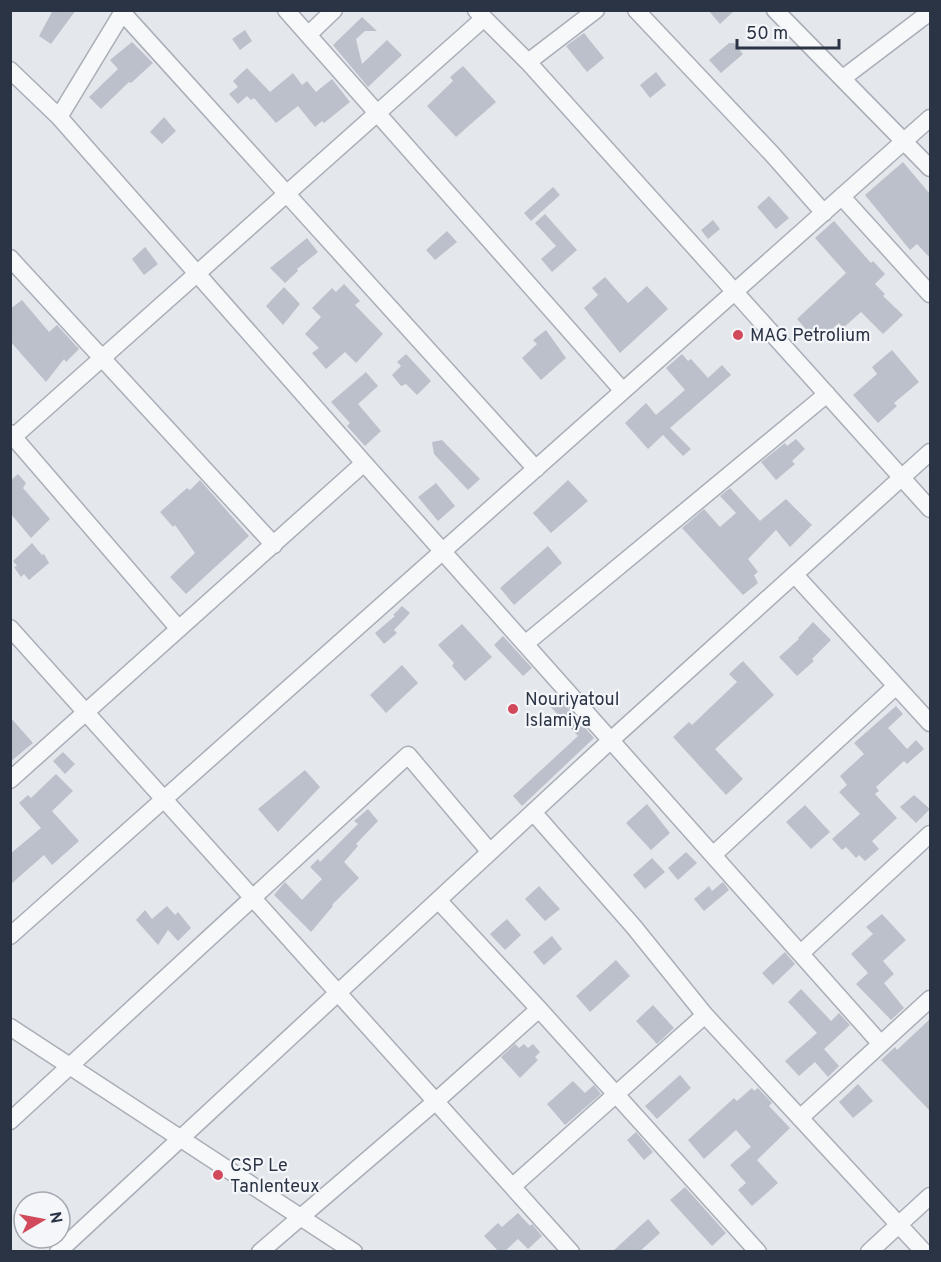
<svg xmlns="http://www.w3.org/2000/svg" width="941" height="1262" font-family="Overpass,sans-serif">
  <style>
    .building { fill: #bbc0ca }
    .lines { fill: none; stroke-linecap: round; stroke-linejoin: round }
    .minor-casing { stroke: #a9aeb7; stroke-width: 19 }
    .minor { stroke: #f7f8fa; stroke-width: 16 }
    .poi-dot { fill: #d1495b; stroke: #f4f6f9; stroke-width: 2 }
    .labels { text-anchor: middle; stroke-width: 4.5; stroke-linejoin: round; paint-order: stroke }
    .poi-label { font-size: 18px; fill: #2b3445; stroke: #f4f6f9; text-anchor: start }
  </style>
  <rect width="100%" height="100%" fill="#e4e7ec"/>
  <path class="building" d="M53,10H76L51,44L39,36Z
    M708,10H735L720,24Z
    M362,17L377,31H365L356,39L362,64L387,40L402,55L368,87L333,45Z
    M245,30L252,41L240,50L232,39Z
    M584,33L604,58L587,72L566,46Z
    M132,42L153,63L131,83L129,82L101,109L89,97L118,69L110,60Z
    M729,43H734L743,54L721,73L709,60Z
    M463,66L496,102L456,137L427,106L453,81L450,77Z
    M247,68L270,92L293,73L302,85L307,81L316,92L332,79L350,102L324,123L322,121L315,127L298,106L276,123L254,98L251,100L247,96L238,104L229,94L238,87L233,81Z
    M656,72L666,85L650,98L640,85Z
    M164,117L176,131L162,144L150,132Z
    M903,162L930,194V258L917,244L910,250L865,195Z
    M553,187L560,195L531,221L524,213Z
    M769,196L789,218L776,229L757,207Z
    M545,214L577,250L552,272L541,259L556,246L535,223Z
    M713,220L720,229L708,239L701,230Z
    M834,221L871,263L873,261L885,274L875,284L885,294L883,296L903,315L883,334L861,312L843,328L839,323L817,342L797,319L846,273L815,238Z
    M447,231L457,242L435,260L426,250Z
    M307,238L318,252L297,269L298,271L285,283L270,268Z
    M145,247L158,264L144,275L132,259Z
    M605,277L628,303L647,286L668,309L620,353L584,308L598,295L592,288Z
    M344,284L360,301L355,305L383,334L356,363L345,352L326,369L312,353L319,348L305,334L321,317L312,308L332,288L336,292Z
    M284,287L300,304L283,325L266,306Z
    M22,300L49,332L57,325L79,349L66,362L64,359L46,382L10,341V309Z
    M546,330L566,358L541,380L522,358L537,344L533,340Z
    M892,350L919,382L894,403L897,406L878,423L853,395L877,374L872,367Z
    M406,354L431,381L417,395L406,384L401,386L392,375L401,366L397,362Z
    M682,354L688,361L691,359L708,378L722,365L731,375L670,428L691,449L683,456L663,435L648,449L625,423L646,403L656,415L685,390L666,368Z
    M366,372L378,386L358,404L381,431L365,446L347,426L350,423L331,402Z
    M796,439L805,449L792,461L795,464L776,480L761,462L785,443L787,446Z
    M442,440L480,479L468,490L434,454L432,442Z
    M18,474L26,483L23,488L50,519L31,538L10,513V481Z
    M200,480L249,536L186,594L170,577L195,553L175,525L173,527L160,512L187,488L190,490Z
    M568,480L588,501L551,533L533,513Z
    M436,483L455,506L438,521L418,497Z
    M730,488L760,521L786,499L812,525L790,547L776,530L748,559L758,572L754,575L758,583L743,595L682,528L704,509L720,527L736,513L720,496Z
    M32,543L42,555L44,554L49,563L29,580L24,574L21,577L14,567L17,566L13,561Z
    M548,546L562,563L514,605L500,588Z
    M402,606L410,613L394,630L397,633L384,644L375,633L395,616L393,615Z
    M813,622L831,640L812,659L814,661L797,676L779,657L799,639L798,638Z
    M462,624L492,657L465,681L452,666L454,663L438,645Z
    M503,636L532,668L523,676L494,645Z
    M743,661L774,695L715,749L743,779L726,795L673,737L689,722L692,725L737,682L729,674Z
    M402,665L418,683L386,713L370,695Z
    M557,695L594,738L522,806L513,796L578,736L548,704Z
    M896,706L903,714L888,728L907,749L916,740L924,749L907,764L904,761L876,787L879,791L875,794L897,818L872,841L879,849L865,861L859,855L856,858L846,847L842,850L832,839L860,814L839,792L847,785L840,776L864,754L854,743Z
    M10,717L33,743L10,762Z
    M63,752L75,764L65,774L53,761Z
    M305,770L320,787L278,832L258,809Z
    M56,774L73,791L52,811L79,841L52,865L44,855L10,885V854L41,828L19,803L28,795L31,798Z
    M914,795L930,809L916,823L900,807Z
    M647,804L670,833L651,850L626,823Z
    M805,805L830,832L811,849L786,822Z
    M368,809L378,821L356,844L358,846L344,862L359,878L332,905L333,906L311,932L274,895L285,882L302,900L322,879L310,867L318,859L320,862L358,824L354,821Z
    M686,852L697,863L678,880L668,868Z
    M652,858L665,872L645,889L633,875Z
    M723,882L729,890L704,911L694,899L709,886L712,891Z
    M539,886L560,909L545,921L525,899Z
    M167,906L175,915L178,912L191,928L178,941L168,930L158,945L136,920L145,910L152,919Z
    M882,914L906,940L883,961L894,974L884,983L904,1008L891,1020L856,984L868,973L851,954L873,934L866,927Z
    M507,919L521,935L505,950L490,934Z
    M552,936L562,949L544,965L533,952Z
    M785,952L795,964L773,985L762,973Z
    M616,960L630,976L590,1012L576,996Z
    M801,989L831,1021L839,1013L850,1025L824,1049L839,1066L828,1077L815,1062L799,1076L785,1061L817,1033L788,1002Z
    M653,1005L674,1028L657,1044L636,1021Z
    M930,1019V1111L881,1060L895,1047L897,1050Z
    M515,1044L519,1048L524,1044L528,1048L533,1044L540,1052L535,1057L538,1060L520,1078L501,1057Z
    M680,1075L691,1088L657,1119L645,1106Z
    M573,1081L585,1093L594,1085L601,1094L565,1125L547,1104Z
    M858,1084L873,1101L853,1118L839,1102Z
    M752,1088L754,1091L758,1088L772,1103L769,1106L790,1128L757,1160L778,1183L752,1206L738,1190L746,1183L730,1165L751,1147L736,1130L704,1159L688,1140L734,1098L737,1101Z
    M636,1132L653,1152L644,1160L627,1140Z
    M685,1187L726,1233L712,1246L670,1200Z
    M518,1213L530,1226L532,1224L542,1236L528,1249L518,1239L505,1251H498L484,1236L498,1223L502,1227Z
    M648,1219L660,1233L640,1251H613Z"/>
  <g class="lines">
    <g class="minor-casing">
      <path id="minor" d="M286,10L623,391
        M476,10L528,62L930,509
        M636,10L772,154L824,213
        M775,10L930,168
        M122,12L536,469
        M308,35L334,10
        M528,62L596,10
        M10,70L59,117L364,463L880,1043
        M843,78L930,12
        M59,117L124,10
        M842,197L930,294
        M10,258L274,545
        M10,433L179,629
        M10,440L483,19
        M795,575L930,723
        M10,628L571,1252
        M525,644L827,394
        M10,780L364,463
        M533,812L634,927L705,1015L924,1252
        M713,855L896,686
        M438,900L539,1009L758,1252
        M10,936L930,118
        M801,953L930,834
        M10,1027L354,1252
        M800,1118L930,999
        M10,1121L408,755L490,852
        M513,1186L705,1015
        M58,1252L611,740L930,452
        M260,1252L436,1101L539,1009
        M869,1252L930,1196"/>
    </g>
    <use href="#minor" class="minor"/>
  </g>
  <g class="poi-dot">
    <circle cx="738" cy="335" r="6"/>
    <circle cx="513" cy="709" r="6"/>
    <circle cx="218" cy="1175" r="6"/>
  </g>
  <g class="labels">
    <g class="poi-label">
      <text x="750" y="341">MAG Petrolium</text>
      <text x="525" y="705">Nouriyatoul<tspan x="525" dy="21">Islamiya</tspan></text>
      <text x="230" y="1171">CSP Le<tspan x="230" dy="21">Tanlenteux</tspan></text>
    </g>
  </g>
  <rect width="941" height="1262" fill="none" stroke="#2b3445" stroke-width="24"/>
  <g transform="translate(42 1220) rotate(80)"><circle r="28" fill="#f4f6f9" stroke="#a4a8b1" stroke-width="1.5"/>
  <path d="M0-4.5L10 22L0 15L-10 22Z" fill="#d1495b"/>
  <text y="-9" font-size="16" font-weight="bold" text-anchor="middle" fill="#2b3445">N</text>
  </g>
  <path d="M737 39v9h102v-9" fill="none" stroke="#2b3445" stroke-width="3"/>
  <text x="746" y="39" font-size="18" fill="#2b3445" stroke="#f4f6f9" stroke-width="4.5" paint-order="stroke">50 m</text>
</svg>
